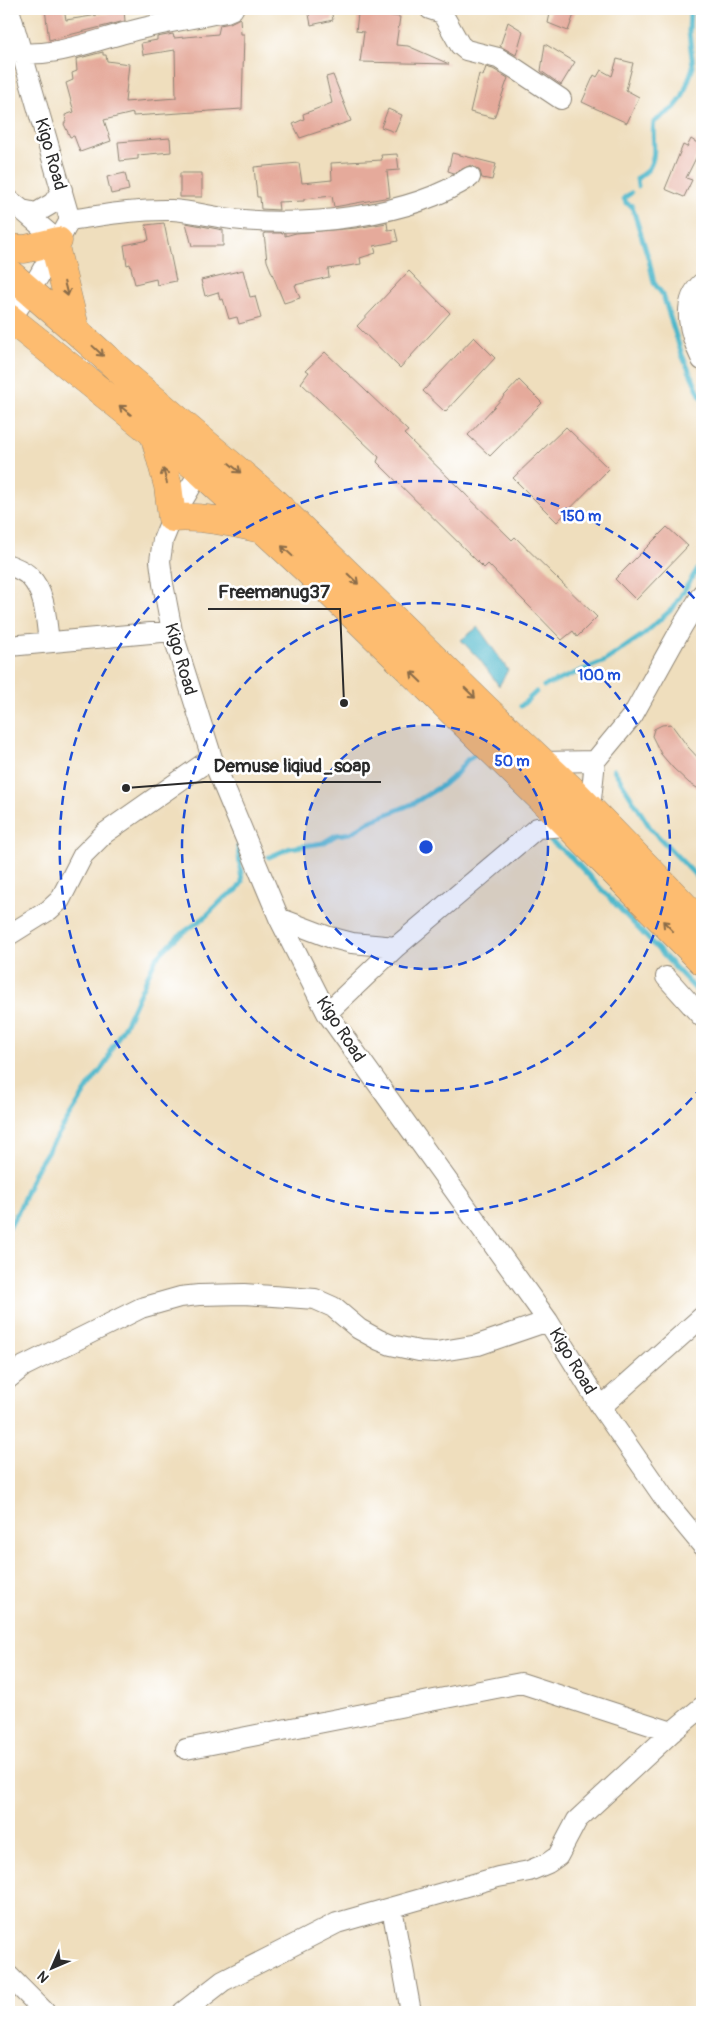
<svg xmlns="http://www.w3.org/2000/svg" width="711" height="2021" font-family="Pangolin,sans-serif">
  <style>
    .water { fill: #4db7ca; stroke: #3c717a }
    .lines { fill: none; stroke-linecap: round; stroke-linejoin: round }
    .stream { stroke: #4db7ca; stroke-width: 5 }
    .building { fill: #e5aa9b }
    .minor-casing { stroke: #8d8474; stroke-width: 22 }
    .highway-casing { stroke: #8d8474; stroke-width: 29 }
    .minor { stroke: #fff; stroke-width: 20 }
    .highway { stroke: #fdbc6f; stroke-width: 28 }
    .oneway { stroke: #8a6c4a }
    .ring { fill: none; stroke: #1d4ed8; stroke-width: 2.5; stroke-dasharray: 9 6 }
    .labels { text-anchor: middle; stroke-width: 5; stroke-linejoin: round; paint-order: stroke }
    .street-label { font-size: 18px; fill: #2b2b2b; stroke: #fff }
    .centre { fill: #1d4ed8; stroke: #fff; stroke-width: 2.5 }
    .ring-label { font-size: 15px; text-anchor: middle; font-weight: bold; fill: #1d4ed8; stroke: #fff; stroke-width: 5; stroke-linejoin: round; paint-order: stroke }
    .leader { fill: none; stroke: #2b2b2b; stroke-width: 2 }
    .callout-dot { fill: #2b2b2b; stroke: #fff; stroke-width: 2 }
    .callout-label { font-size: 19px; text-anchor: middle; font-weight: bold; fill: #2b2b2b; stroke: #fff; stroke-width: 5; stroke-linejoin: round; paint-order: stroke }
  </style>
  <rect width="100%" height="100%" fill="#fff"/>
  <filter id="ink" filterUnits="userSpaceOnUse"><feTurbulence type="fractalNoise" baseFrequency=".02" numOctaves="2"/><feDisplacementMap in="SourceGraphic" scale="10" xChannelSelector="R" yChannelSelector="G"/><feConvolveMatrix kernelMatrix="1 2 1 2 8 2 1 2 1" color-interpolation-filters="sRGB"/></filter>
  <filter id="wash" filterUnits="userSpaceOnUse"><feTurbulence type="fractalNoise" baseFrequency=".0096" numOctaves="4" result="noise"/><feDisplacementMap in="SourceGraphic" scale="20" xChannelSelector="R" yChannelSelector="G"/><feGaussianBlur stdDeviation="1.12" result="paint"/><feColorMatrix in="noise" values="0 0 0 0 0 0 0 0 0 0 0 0 0 0 0 0 0 1.4 0 .05"/><feComposite in="paint" operator="in"/></filter>
  <g filter="url(#wash)">
    <rect width="100%" height="100%" fill="#efdebd"/>
    <path class="water" d="M478,627L508,670L499,686L480,660L461,640Z"/>
    <g class="lines">
      <path class="stream" d="M638,186L637,179C640,175 646,173 649,168C658,155 651,137 654,122L674,108L682,98L693,67L689,32L690,9
        M631,193L624,198L626,203L632,206L649,260L654,283L663,295L682,355L702,399
        M544,686L605,661L644,634L673,608L702,562
        M521,706L536,692
        M614,770L651,829L702,882
        M551,841L571,857L702,996
        M269,857L290,848L323,843L336,835L351,833L368,822L412,804L443,785L457,773L467,760L479,753
        M9,1228L19,1210L35,1171L89,1086L108,1060L110,1051L126,1023L156,958L177,937L205,917L224,898L237,890L242,882L238,847L243,844"/>
    </g>
    <g id="blocks">
      <path class="building" d="M45,9H64L66,20L124,11L125,21L49,40Z
        M308,9H331L333,20L311,25Z
        M374,9H387L386,15L400,17L396,45L408,46L449,64L360,62L364,32L356,31L358,14L365,15L366,10L373,11Z
        M551,9H576L568,31L548,23Z
        M240,18L241,34H244L242,109L133,116V113L104,120L111,141L80,152L74,136L70,137L64,124L66,121L65,115L74,112L66,83L73,80L72,73L77,71L76,59L103,52V55H106L107,61L129,64L125,102L176,98L175,50L143,55L141,43L157,40V37L173,34L174,38L218,34L220,25L230,23Z
        M508,22L523,31L516,55L500,46Z
        M545,44L575,62L561,85L541,71Z
        M617,59L633,63L626,90L639,97L627,123L582,102L594,75L597,77L601,70L612,76Z
        M486,67L493,69L508,78L494,118L470,112L479,74L483,76Z
        M333,75L351,121L300,138L293,124L304,119L303,114L332,103L326,77Z
        M388,109L402,115L395,132L381,127Z
        M170,138L171,152L138,155V159L120,161L118,142Z
        M691,139L702,146L686,178L692,180L684,197L665,189L683,145L687,147Z
        M452,153L496,164L492,180L482,178L480,171L471,165L454,173L448,171Z
        M397,154L399,170L387,171L390,197L334,207L332,196L304,199V201L278,202L279,210L261,209L260,197H257L254,167L299,163L302,183L332,180L331,163L382,160L381,155Z
        M125,173L129,190L111,194L107,177Z
        M180,173H202V197H180Z
        M164,223L176,281L157,285L156,279L135,284L130,264L127,265L124,245L149,240L146,225Z
        M186,223L223,230V246H192Z
        M387,223L388,230L395,229L398,241L374,246L376,253L360,258L361,264L328,269L329,277L295,285L300,298L284,303L267,261L264,233H285V236L296,233L356,228Z
        M243,270L250,297L255,296L261,318L239,324L237,317L229,319L223,299L220,300L218,292L205,296L201,280Z
        M409,271L450,313L400,368L357,326Z
        M474,337L495,358L445,412L423,391Z
        M325,352L408,431L404,434L512,540L515,537L597,617L577,637L573,631L562,640L488,564L484,568L377,462L379,457L301,383L309,372L306,370Z
        M519,380L542,403L490,456L468,435Z
        M566,427L609,469L557,522L513,478Z
        M667,527L688,546L636,600L615,579Z
        M671,724L688,747L702,762V791L689,783L673,768L661,754L652,736L654,729L662,725Z"/>
    </g>
  </g>
  <g filter="url(#ink)">
    <use href="#blocks" fill-opacity="0" stroke="#8d8474" stroke-width="1"/>
    <g class="lines">
      <g class="minor-casing">
        <path id="minor" d="M9,9L70,220L39,276L11,319
          M430,9L442,13L460,45L466,50L498,58L516,69L561,99
          M9,52C51,59 89,42 128,32C160,23 193,18 226,12L233,9
          M9,200L22,210L36,213L53,203L62,190
          M22,210L58,241
          M70,220C104,215 138,209 172,210C192,211 212,217 232,219C305,227 408,218 470,177
          M702,283C679,304 691,337 702,360
          M207,460L172,518L163,540L160,561L163,584L172,631L212,758L279,918L327,1013L548,1321L601,1407L669,1505L702,1545
          M9,565C16,568 25,571 30,577C46,593 46,621 49,642
          M9,646L172,631
          M542,762L595,761
          M590,809L595,761L633,715L683,625L702,594
          M279,918L329,937L352,943L396,947
          M9,935L49,910L60,900L83,855L105,833L212,758
          M666,977L702,1017
          M327,1013L396,947L537,828L568,826
          M9,1378L24,1366L141,1308L180,1297L199,1295L244,1294L315,1299L333,1307L359,1329L379,1340L391,1345L419,1351L436,1352L478,1345L548,1321
          M601,1407L702,1317
          M186,1749L521,1683L672,1732
          M392,1908L411,2012
          M9,1976L45,2012
          M183,2012L223,1981L337,1923L498,1877L529,1871L548,1863L558,1856L577,1820L672,1732L702,1707"/>
      </g>
      <g class="highway-casing">
        <path id="highway" d="M55,247L76,331
          M9,248L25,249L58,241
          M9,273L76,331L124,374L270,498L486,709L572,790L702,924
          M9,318L199,470L308,571L554,811L702,961
          M154,434L168,486L172,518C203,516 231,522 261,529"/>
      </g>
      <use href="#minor" class="minor"/>
      <use href="#highway" class="highway"/>
    </g>
    <defs><path id="oneway-shaft" d="M-6 0H5M1.5-3L5.5 0L1.5 3" fill="none" stroke-width="1.6" stroke-linecap="round" stroke-linejoin="round" transform="scale(1.25)"/></defs>
    <g class="oneway">
      <use href="#oneway-shaft" transform="translate(66 289) rotate(76)"/>
      <use href="#oneway-shaft" transform="translate(98 351) rotate(43)"/>
      <use href="#oneway-shaft" transform="translate(125 410) rotate(-141)"/>
      <use href="#oneway-shaft" transform="translate(235 468) rotate(40)"/>
      <use href="#oneway-shaft" transform="translate(165 476) rotate(-105)"/>
      <use href="#oneway-shaft" transform="translate(287 551) rotate(-137)"/>
      <use href="#oneway-shaft" transform="translate(353 579) rotate(44)"/>
      <use href="#oneway-shaft" transform="translate(416 677) rotate(-136)"/>
      <use href="#oneway-shaft" transform="translate(470 693) rotate(44)"/>
      <use href="#oneway-shaft" transform="translate(668 926) rotate(-134)"/>
    </g>
  </g>
  <circle cx="426" cy="847" r="122" fill="#1d4ed8" fill-opacity=".12"/>
  <g class="ring">
    <circle cx="426" cy="847" r="122"/>
    <circle cx="426" cy="847" r="244"/>
    <path d="M702 1087A366 366 0 1 1 702 607"/>
  </g>
  <g class="labels">
    <g class="street-label">
      <text transform="translate(51 154) rotate(74)" y="6">Kigo Road</text>
      <text transform="translate(181 659) rotate(74)" y="6">Kigo Road</text>
      <text transform="translate(341 1029) rotate(57)" y="6">Kigo Road</text>
      <text transform="translate(573 1361) rotate(59)" y="6">Kigo Road</text>
    </g>
  </g>
  <circle cx="426" cy="847" r="8" class="centre"/>
  <g class="ring-label">
    <text x="581" y="521">150 m</text>
    <text x="599" y="680">100 m</text>
    <text x="512" y="766">50 m</text>
  </g>
  <path class="leader" d="M344 703L340 609H208M126 788L204 782H381"/>
  <g class="callout-dot">
    <circle cx="344" cy="703" r="5"/>
    <circle cx="126" cy="788" r="5"/>
  </g>
  <g class="callout-label">
    <text x="274" y="598">Freemanug37</text>
    <text x="292" y="772">Demuse liqiud_soap</text>
  </g>
  <rect width="711" height="2021" fill="none" stroke="#fff" stroke-width="30"/>
  <g transform="translate(52 1968) rotate(225)" stroke="#ffffff" stroke-width="4" paint-order="stroke">
  <path d="M0-4L9 19L0 12L-9 19Z" fill="#2b2b2b"/>
  <text y="-8" font-size="14" font-weight="bold" text-anchor="middle" fill="#2b2b2b">N</text>
  </g>
</svg>
